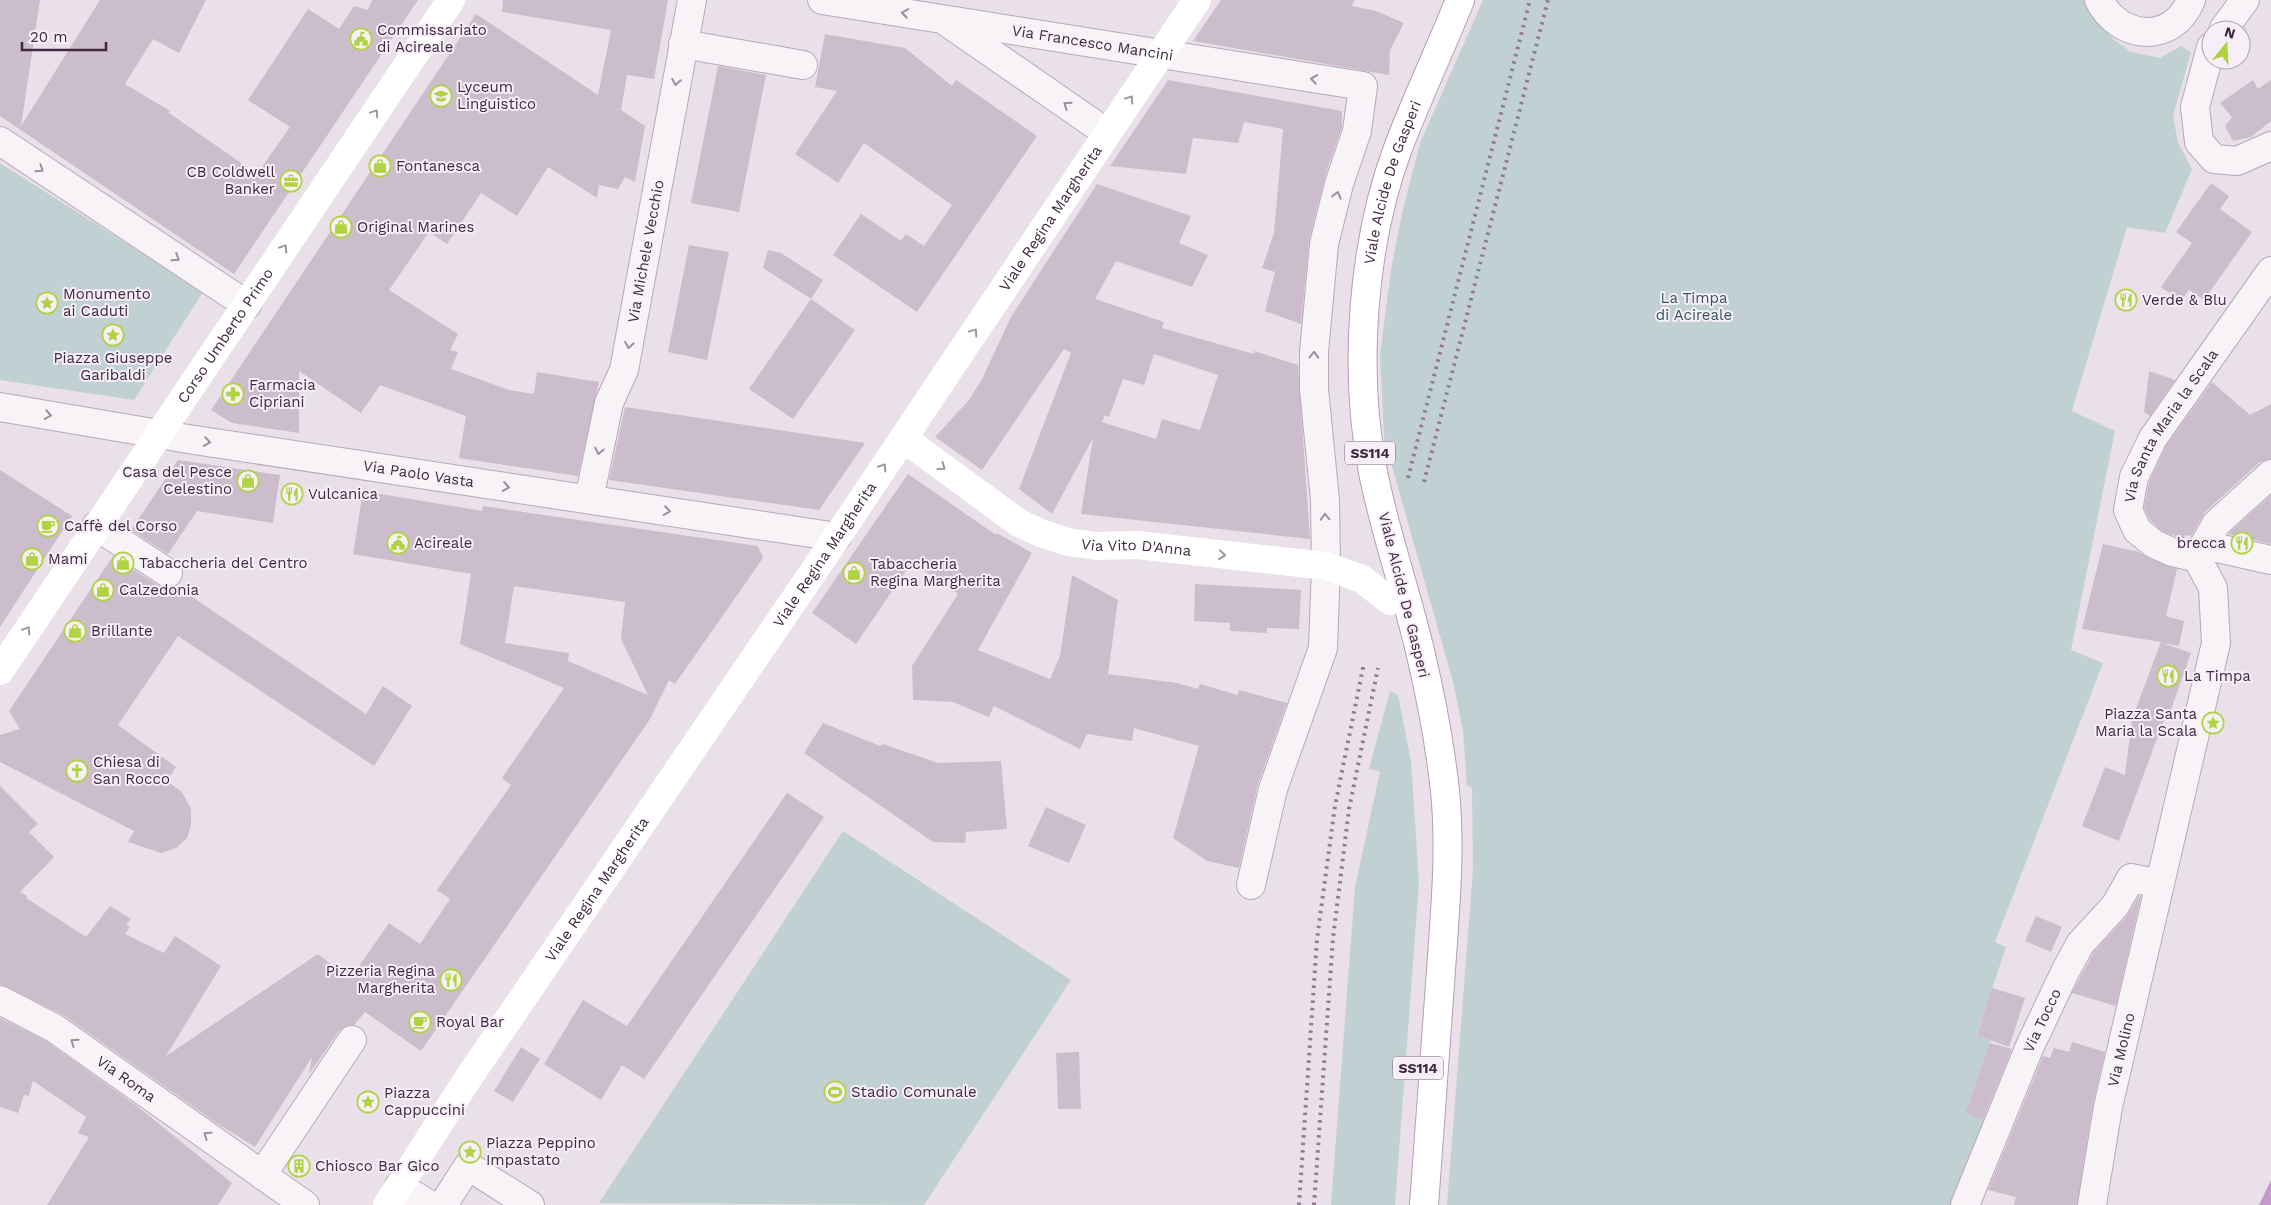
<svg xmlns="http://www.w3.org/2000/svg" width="2271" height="1205" font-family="'Work Sans',sans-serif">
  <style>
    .green { fill: #c1d1d3 }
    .water { fill: #c59aca }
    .building { fill: #ccbdcc; fill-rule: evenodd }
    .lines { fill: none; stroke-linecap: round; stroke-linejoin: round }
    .street-casing { stroke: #b7a9b7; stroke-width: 30 }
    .primary-casing { stroke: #b59fb5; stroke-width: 30 }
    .street { stroke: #f7f3f7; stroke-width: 28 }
    .secondary { stroke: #fff; stroke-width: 28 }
    .primary { stroke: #fff; stroke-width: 28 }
    .rail { stroke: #937993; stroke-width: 4; stroke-dasharray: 2.5 5; stroke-linecap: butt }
    .oneway { stroke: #9c8e9c }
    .oneway2 { stroke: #a094a0 }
    .labels { text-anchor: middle; stroke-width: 4; stroke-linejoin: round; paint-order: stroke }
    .shield { fill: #f6eff7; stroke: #776478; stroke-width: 1 }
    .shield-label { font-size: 14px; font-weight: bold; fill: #412841 }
    .poi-label { font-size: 15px; fill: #412841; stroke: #f6eff7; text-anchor: start }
    .street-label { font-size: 15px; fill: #412841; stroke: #f6eff7 }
    .park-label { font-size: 15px; fill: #35565d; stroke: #f6eff7 }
  </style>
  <rect width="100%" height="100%" fill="#e9e0e9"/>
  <path class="green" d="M1483,0H2083L2112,38L2131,52L2160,58L2181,46L2191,52L2173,116L2178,143L2192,169L2165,233L2127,227L2072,411L2115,431L2071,650L2103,663L1995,942L2006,947L1977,1034L1991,1040L1965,1113L1991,1123L1958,1185L1951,1205H1447L1473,870L1472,788L1467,786L1463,731L1453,682L1384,438L1380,355L1391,270L1402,214L1420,143Z
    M0,163L203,292L134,400L0,380Z
    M1390,691L1398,695L1411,761L1419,882L1395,1205H1331L1355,887L1380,772L1369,769Z
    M843,831L1071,980L924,1205L599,1203Z"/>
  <path class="water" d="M2271,1180V1205H2259Z"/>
  <path class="building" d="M0,0H40L21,126L100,0H206L179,53L153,39L125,84L170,111L169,113L257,174L290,127L248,100L308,9L339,29L354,6L368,10L372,0H418L234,274L0,116Z
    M503,0H668L654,79L627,75L621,110L645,126L635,182L625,177L618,189L599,185L597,198L548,167L517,216L481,193L447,244L429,232L389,290L458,334L450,350L458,352L451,369L509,390L534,394L537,372L599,382L578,476L459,458L466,416L380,385L361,413L299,371V433L232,423L211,410L476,14L598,95L611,30L502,12Z
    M1221,0H1354L1352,6L1376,11L1404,23L1390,50L1389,75L1193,41Z
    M825,34L905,48L952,86L956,80L1037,136L917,312L833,255L861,214L901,241L906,234L924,246L952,205L864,143L838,183L795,154L837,91L815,87Z
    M718,66L766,75L739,212L691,203Z
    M1168,80L1342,111V127L1326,173L1309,240L1301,324L1265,311L1275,272L1262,268L1274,233L1283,129L1244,122L1238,143L1193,138L1186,174L1110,166Z
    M2253,80L2258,89L2271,80V121L2251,137L2233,141L2225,126L2232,117L2220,103Z
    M2211,183L2229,196L2220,209L2252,232L2204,300L2189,290L2181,301L2161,287L2192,243L2176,232Z
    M1097,184L1191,216L1179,243L1208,255L1192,287L1116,261L1095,299L1164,322L1162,328L1254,354V351L1298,365L1310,539L1081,514L1093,438L1052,514L1019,489L1071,353L1064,349L982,470L935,437L969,400L982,379L1011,317ZM1154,354L1218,375L1200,430L1162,419L1156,439L1102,422L1105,415L1109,417L1123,379L1144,385Z
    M689,245L729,252L707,360L668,352Z
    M768,250L781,253L823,280L811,299L763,268Z
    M811,299L855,330L793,419L749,389Z
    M2149,371L2175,380L2150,416L2144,412Z
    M2212,382L2250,415L2271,404V459L2260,462L2205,512L2191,536L2185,535L2184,539L2162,531L2150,520L2144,508L2149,482L2166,446Z
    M625,407L673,414L865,443L819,510L609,480Z
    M178,460L280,475L273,523L197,511L168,554L131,530Z
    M0,470L72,516L0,627Z
    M908,474L996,535L997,533L1032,553L978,650L1050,679L1060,656L1072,575L1118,600L1108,674L1177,683L1198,689L1200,684L1238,695L1239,690L1287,703L1258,784L1239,868L1207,861L1173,838L1199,746L1134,728L1132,741L1087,734L1080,749L994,706L989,717L953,702L913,700L912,666L958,594L912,562L856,644L812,613Z
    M363,491L482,511L483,506L758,546L763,558L675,684L669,680L650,719L421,1051L365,1012L354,1025L346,1026L339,1031L309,1074L312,1057L255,1147L215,1122L63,1015L0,984V786L38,824L29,832L54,857L20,892L27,896L26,898L86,937L110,906L131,919L126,925L130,927L125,934L164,953L175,936L221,966L166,1056L318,954L350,979L389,923L420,944L450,899L437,890L511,785L502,778L564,688L460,644L471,574L353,554ZM514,586L625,602L621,639L648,695L568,661L569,653L505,643Z
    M2271,495V544L2228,534Z
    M2103,544L2139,552L2148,558L2177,569L2166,616L2184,621L2179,646L2162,643L2191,653L2168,718L2165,717L2119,841L2082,826L2105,767L2125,775L2132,719L2161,642L2082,629Z
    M113,556L159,586L168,589L176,586L366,714L383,686L412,706L374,766L178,636L118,725L176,767L167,781L182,792L191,809V826L187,838L176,848L161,853L128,842L134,831L0,762V735L20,729L9,711Z
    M1195,584L1301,590L1299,629L1267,628V633L1230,631V623L1194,621Z
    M823,723L880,746L883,744L938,763L1001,761L1007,829L966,832L965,843L933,842L804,753Z
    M787,793L824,817L644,1079L622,1065L601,1100L544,1064L583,1000L627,1026Z
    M1046,807L1086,825L1069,863L1028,846Z
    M2139,896H2141L2116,1006L2072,993L2093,953L2127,916Z
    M2036,916L2062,927L2051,952L2025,941Z
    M1992,988L2025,998L2009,1047L1977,1035Z
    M0,1018L46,1041L137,1106L232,1183L218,1205H47L89,1137L78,1133L86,1117L33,1081L29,1096L24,1095L18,1113L0,1107Z
    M2072,1042L2105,1052L2093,1104L2077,1205H2014L2016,1197L1988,1190L2043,1056L2050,1058L2054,1048L2069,1052Z
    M1990,1043L2012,1049L1983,1120L1965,1113Z
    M521,1047L540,1059L513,1102L494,1091Z
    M1079,1052L1081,1109H1058L1056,1053Z"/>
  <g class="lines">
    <g class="street-casing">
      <g id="street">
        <path id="s1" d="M822,0L1363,86L1357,131L1339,184L1324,244L1314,352V389L1325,500L1326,566L1323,648L1273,789L1251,885"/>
        <path d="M2099,0C2119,40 2173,45 2191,0"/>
        <path d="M948,23L1107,133"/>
        <path d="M2223,30L2245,0"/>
        <path d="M683,44L803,65"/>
        <path d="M2211,47L2195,107L2199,142L2214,159L2237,161L2271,146"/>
        <path d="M0,141L247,305"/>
        <path id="s2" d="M0,407L188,439L837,537"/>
        <path id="s3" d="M589,499L609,403L624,370L692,0"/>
        <path d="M96,526L168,573"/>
        <path d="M2204,545L2271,560"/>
        <path id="s4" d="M2197,558L2172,552L2154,544L2137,530L2128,510L2134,477L2153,438L2271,271"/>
        <path d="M2197,558L2216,524L2271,474"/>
        <path id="s5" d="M0,1000L54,1028L305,1205"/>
        <path d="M262,1175L352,1040"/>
        <path d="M399,1186L430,1205"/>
        <path d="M443,1205L468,1166L530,1205"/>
        <path id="s6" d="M1965,1205L2030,1046L2066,970L2080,944L2115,906L2131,878L2160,884"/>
        <path id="s7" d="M2092,1205L2108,1107L2216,643L2213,588L2197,558"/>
      </g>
    </g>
    <g class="primary-casing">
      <g id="primary">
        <path id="s11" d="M1424,1205C1430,1127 1435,1049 1441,970C1445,911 1451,851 1445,791C1440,745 1431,697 1420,651C1406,591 1385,533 1373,472C1353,371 1362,245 1398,148C1417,98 1440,50 1460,0"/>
      </g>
    </g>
    <use href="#street" class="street"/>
    <g class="secondary">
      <path id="s8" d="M903,438L1019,523L1043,534L1068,542L1097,546L1137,545L1326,566L1362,579L1390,601"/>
      <path id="s9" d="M0,671L451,0"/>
      <path id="s10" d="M387,1205L467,1080L837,537L1197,0"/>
    </g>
    <use href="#primary" class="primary"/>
    <path class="rail" d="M1408,478L1530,0
      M1424,482L1548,0
      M1299,1205L1317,939L1335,806L1364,663
      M1314,1205L1333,938L1349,809L1378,668"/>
  </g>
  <defs><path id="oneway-chevron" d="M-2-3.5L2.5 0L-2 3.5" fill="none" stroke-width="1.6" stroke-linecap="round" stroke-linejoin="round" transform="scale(1.25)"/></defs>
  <g class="oneway">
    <use href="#oneway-chevron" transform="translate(905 13) rotate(-171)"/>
    <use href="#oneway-chevron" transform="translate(1314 79) rotate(-171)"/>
    <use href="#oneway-chevron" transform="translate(676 82) rotate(100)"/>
    <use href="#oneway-chevron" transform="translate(1067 105) rotate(-145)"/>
    <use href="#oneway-chevron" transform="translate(40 169) rotate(34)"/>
    <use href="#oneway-chevron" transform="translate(1337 195) rotate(-76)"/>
    <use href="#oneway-chevron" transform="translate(176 258) rotate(33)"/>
    <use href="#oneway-chevron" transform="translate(629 345) rotate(100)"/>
    <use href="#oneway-chevron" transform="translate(1314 355) rotate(-88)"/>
    <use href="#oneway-chevron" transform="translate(48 415) rotate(9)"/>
    <use href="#oneway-chevron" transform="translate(207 442) rotate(9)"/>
    <use href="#oneway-chevron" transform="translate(599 451) rotate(102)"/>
    <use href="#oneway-chevron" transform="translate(506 487) rotate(9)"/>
    <use href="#oneway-chevron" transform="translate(667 511) rotate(9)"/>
    <use href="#oneway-chevron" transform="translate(1325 517) rotate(-92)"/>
    <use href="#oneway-chevron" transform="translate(74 1042) rotate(-145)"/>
    <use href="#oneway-chevron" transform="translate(207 1135) rotate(-145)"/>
  </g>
  <g class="oneway2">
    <use href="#oneway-chevron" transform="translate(1130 99) rotate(-56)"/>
    <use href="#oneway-chevron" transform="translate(375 113) rotate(-56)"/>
    <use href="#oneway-chevron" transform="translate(284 248) rotate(-56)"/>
    <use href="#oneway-chevron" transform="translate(974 332) rotate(-56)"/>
    <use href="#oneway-chevron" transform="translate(883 467) rotate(-56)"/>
    <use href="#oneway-chevron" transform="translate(942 467) rotate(36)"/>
    <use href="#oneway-chevron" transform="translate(1222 555) rotate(6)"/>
    <use href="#oneway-chevron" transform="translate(27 630) rotate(-57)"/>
  </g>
  <defs>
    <g id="civic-ring" transform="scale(1.125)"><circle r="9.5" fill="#f6eff7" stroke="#b1d241" stroke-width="1.5"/><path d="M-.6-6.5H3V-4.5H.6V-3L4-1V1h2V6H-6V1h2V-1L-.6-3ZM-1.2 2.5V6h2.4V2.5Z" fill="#b1d241"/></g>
    <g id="school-ring" transform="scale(1.125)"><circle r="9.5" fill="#f6eff7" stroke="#b1d241" stroke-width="1.5"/><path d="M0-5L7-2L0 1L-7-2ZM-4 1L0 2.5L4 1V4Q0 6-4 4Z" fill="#b1d241"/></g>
    <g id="shop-ring" transform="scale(1.125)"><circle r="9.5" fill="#f6eff7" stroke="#b1d241" stroke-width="1.5"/><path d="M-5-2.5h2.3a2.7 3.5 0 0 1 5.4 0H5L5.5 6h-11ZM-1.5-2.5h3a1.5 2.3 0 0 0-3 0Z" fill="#b1d241"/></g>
    <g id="office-ring" transform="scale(1.125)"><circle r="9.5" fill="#f6eff7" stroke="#b1d241" stroke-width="1.5"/><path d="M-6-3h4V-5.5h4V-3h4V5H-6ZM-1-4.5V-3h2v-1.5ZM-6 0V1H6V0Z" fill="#b1d241"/></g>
    <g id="restaurant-ring" transform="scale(1.125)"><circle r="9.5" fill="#f6eff7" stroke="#b1d241" stroke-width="1.5"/><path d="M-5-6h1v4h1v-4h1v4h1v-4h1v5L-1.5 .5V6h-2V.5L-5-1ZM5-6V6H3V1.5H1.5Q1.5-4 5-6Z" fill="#b1d241"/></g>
    <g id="sight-ring" transform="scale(1.125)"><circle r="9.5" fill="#f6eff7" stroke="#b1d241" stroke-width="1.5"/><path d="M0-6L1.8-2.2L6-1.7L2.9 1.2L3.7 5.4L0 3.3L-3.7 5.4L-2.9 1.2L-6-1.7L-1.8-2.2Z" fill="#b1d241"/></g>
    <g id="pharmacy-ring" transform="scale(1.125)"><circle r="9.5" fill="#f6eff7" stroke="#b1d241" stroke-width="1.5"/><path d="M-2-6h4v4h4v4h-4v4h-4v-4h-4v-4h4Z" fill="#b1d241"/></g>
    <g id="cafe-ring" transform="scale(1.125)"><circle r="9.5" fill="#f6eff7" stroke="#b1d241" stroke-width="1.5"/><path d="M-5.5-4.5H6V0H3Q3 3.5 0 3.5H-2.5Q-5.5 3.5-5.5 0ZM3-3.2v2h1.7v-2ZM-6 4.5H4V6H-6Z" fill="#b1d241"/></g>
    <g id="church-ring" transform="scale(1.125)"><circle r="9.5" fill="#f6eff7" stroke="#b1d241" stroke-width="1.5"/><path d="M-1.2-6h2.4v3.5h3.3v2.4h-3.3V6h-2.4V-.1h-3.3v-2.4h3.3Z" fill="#b1d241"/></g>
    <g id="stadium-ring" transform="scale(1.125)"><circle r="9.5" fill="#f6eff7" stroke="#b1d241" stroke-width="1.5"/><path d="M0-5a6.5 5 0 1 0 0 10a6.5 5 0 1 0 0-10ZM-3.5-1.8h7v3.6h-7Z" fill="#b1d241"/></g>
    <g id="building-ring" transform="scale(1.125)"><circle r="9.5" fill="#f6eff7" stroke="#b1d241" stroke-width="1.5"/><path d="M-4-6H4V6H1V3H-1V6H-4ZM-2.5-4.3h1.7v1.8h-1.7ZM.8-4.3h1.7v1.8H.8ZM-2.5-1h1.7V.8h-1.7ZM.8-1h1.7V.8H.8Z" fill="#b1d241"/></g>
  </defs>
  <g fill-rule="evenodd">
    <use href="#civic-ring" x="361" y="39"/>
    <use href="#school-ring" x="441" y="96"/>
    <use href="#shop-ring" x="380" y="166"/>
    <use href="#office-ring" x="291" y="181"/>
    <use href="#shop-ring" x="341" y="227"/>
    <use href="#restaurant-ring" x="2126" y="300"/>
    <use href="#sight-ring" x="47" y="303"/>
    <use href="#sight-ring" x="113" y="335"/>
    <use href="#pharmacy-ring" x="233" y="394"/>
    <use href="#shop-ring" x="248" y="481"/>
    <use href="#restaurant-ring" x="292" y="494"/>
    <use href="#cafe-ring" x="48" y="526"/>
    <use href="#civic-ring" x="398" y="543"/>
    <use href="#restaurant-ring" x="2242" y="543"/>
    <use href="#shop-ring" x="32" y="559"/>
    <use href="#shop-ring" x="123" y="563"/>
    <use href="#shop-ring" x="854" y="573"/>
    <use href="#shop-ring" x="103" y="590"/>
    <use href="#shop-ring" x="75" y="631"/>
    <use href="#restaurant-ring" x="2168" y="676"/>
    <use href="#sight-ring" x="2213" y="723"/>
    <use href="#church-ring" x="77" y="771"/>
    <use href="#restaurant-ring" x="451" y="980"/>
    <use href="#cafe-ring" x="420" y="1022"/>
    <use href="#stadium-ring" x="835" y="1092"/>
    <use href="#sight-ring" x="368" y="1102"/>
    <use href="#sight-ring" x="470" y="1152"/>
    <use href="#building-ring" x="299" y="1166"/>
  </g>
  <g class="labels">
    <g class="shield">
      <rect x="1345" y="441.5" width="50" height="23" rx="4"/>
      <rect x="1393" y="1056.5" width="50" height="23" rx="4"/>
    </g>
    <g class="shield-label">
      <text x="1370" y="458">SS114</text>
      <text x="1418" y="1073">SS114</text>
    </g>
    <g class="poi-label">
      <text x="377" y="35">Commissariato<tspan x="377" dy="17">di Acireale</tspan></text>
      <text x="457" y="92">Lyceum<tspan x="457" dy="17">Linguistico</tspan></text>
      <text x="396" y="171">Fontanesca</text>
      <text x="275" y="177" text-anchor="end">CB Coldwell<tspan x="275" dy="17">Banker</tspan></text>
      <text x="357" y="232">Original Marines</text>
      <text x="63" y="299">Monumento<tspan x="63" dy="17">ai Caduti</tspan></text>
      <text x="2142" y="305">Verde &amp; Blu</text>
      <text x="113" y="363" text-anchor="middle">Piazza Giuseppe<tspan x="113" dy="17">Garibaldi</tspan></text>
      <text x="249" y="390">Farmacia<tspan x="249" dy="17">Cipriani</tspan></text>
      <text x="232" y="477" text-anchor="end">Casa del Pesce<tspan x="232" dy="17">Celestino</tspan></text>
      <text x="308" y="499">Vulcanica</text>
      <text x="64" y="531">Caffè del Corso</text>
      <text x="414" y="548">Acireale</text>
      <text x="2226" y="548" text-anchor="end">brecca</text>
      <text x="48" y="564">Mami</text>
      <text x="139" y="568">Tabaccheria del Centro</text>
      <text x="870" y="569">Tabaccheria<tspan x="870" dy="17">Regina Margherita</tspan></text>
      <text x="119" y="595">Calzedonia</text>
      <text x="91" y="636">Brillante</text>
      <text x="2184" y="681">La Timpa</text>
      <text x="2197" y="719" text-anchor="end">Piazza Santa<tspan x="2197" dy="17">Maria la Scala</tspan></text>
      <text x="93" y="767">Chiesa di<tspan x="93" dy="17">San Rocco</tspan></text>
      <text x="435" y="976" text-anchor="end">Pizzeria Regina<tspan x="435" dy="17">Margherita</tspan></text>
      <text x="436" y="1027">Royal Bar</text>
      <text x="851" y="1097">Stadio Comunale</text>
      <text x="384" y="1098">Piazza<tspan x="384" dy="17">Cappuccini</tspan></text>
      <text x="486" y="1148">Piazza Peppino<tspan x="486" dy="17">Impastato</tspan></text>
      <text x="315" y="1171">Chiosco Bar Gico</text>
    </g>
    <g class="street-label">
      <text dy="5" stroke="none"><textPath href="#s1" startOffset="274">Via Francesco Mancini</textPath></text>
      <text dy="5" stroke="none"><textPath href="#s11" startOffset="1036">Viale Alcide De Gasperi</textPath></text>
      <text dy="5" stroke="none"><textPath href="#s10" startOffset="1189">Viale Regina Margherita</textPath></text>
      <text dy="5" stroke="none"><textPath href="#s3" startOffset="255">Via Michele Vecchio</textPath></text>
      <text dy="5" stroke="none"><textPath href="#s9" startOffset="404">Corso Umberto Primo</textPath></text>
      <text dy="5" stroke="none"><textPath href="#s4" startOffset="185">Via Santa Maria la Scala</textPath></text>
      <text dy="5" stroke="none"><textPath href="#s2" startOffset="424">Via Paolo Vasta</textPath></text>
      <text dy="5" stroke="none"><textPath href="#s8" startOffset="265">Via Vito D'Anna</textPath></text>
      <text dy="5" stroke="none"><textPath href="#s10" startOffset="784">Viale Regina Margherita</textPath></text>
      <text transform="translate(1404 595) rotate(76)" y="5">Viale Alcide De Gasperi</text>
      <text dy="5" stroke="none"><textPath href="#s10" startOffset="379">Viale Regina Margherita</textPath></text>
      <text dy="5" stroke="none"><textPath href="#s6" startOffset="200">Via Tocco</textPath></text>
      <text dy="5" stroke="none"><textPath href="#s7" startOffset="158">Via Molino</textPath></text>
      <text dy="5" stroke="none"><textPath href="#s5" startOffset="149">Via Roma</textPath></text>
    </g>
    <g class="park-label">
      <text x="1694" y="303">La Timpa<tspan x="1694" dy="17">di Acireale</tspan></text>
    </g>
  </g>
  <g transform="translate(2226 45) rotate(18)"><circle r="24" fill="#f6eff7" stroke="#ae9fae"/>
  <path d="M0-4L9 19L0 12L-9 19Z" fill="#b1d241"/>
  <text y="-8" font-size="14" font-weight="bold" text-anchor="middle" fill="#412841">N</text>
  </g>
  <path d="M22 42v8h84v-8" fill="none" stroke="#412841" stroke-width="2.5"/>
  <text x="30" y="42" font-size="15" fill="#412841" stroke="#f6eff7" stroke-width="4" paint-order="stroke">20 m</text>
</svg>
